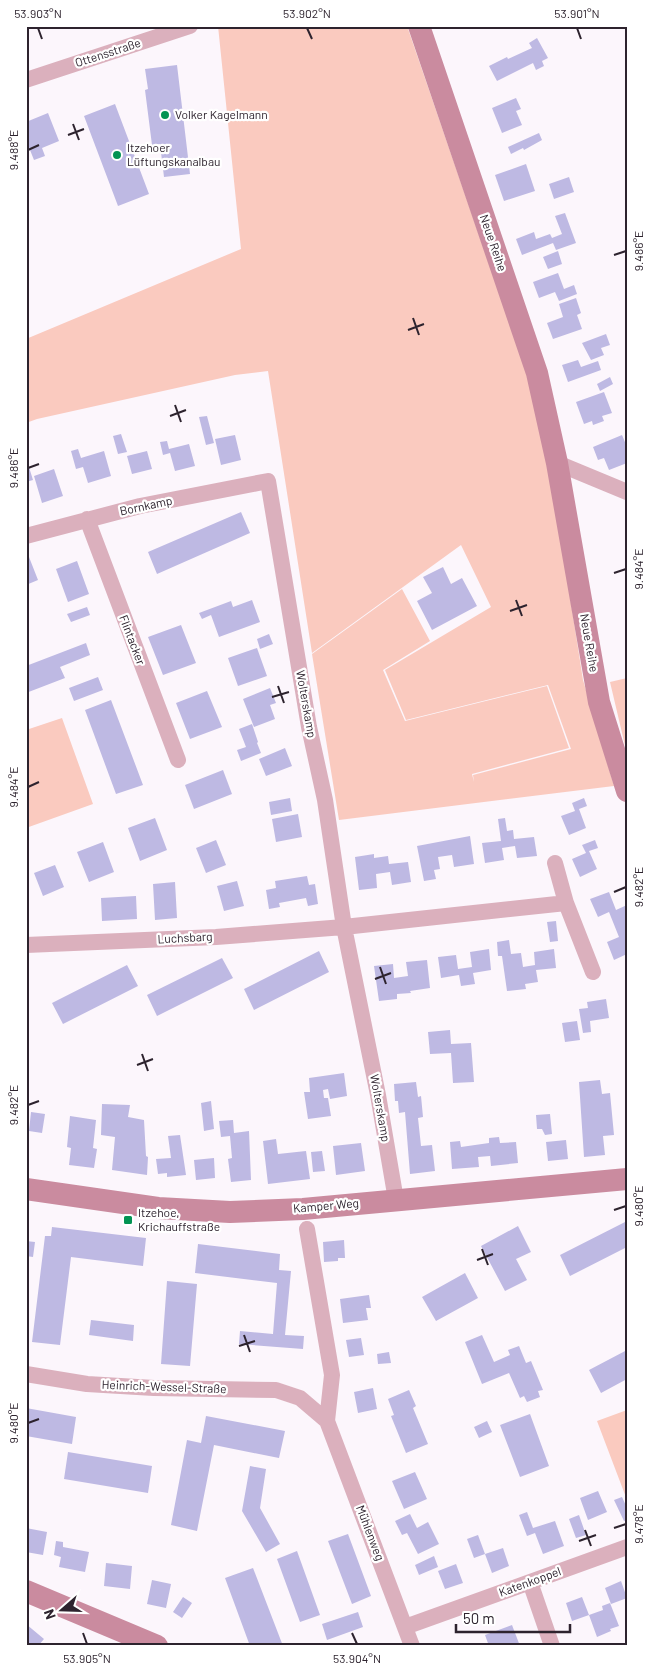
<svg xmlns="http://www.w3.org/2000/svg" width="653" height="1672" font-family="Barlow,sans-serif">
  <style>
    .green { fill: #facabf }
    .building { fill: #beb9e3 }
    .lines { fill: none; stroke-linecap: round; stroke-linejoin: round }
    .street { stroke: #dbb0bd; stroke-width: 16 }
    .secondary { stroke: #ca8b9f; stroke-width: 22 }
    .ticks { fill: none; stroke: #2d232e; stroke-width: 2 }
    .poi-dot { fill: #029353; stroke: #fff; stroke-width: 2 }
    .labels { text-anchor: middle; stroke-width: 4.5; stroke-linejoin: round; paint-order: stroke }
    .street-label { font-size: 12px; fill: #2d232e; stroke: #fff }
    .poi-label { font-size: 12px; fill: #2d232e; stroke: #fff; text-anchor: start }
    .neatline { fill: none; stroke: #2d232e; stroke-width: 2 }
    .ticks-label { font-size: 12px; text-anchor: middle; fill: #2d232e }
  </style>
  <rect width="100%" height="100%" fill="#fcf6fc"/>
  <path class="green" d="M218,26H407L542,418L583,680L614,786L339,820L312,654L402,589L430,641L383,670L405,721L547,686L569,748L472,774L474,782L473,775L571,749L548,685L406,720L385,670L491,607L461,545L312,653L268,371L235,375L37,419L26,423V339L241,249Z
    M627,678V754L610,682Z
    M62,718L93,804L26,828V730Z
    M627,1410V1500L597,1421Z"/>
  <path class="building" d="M537,38L548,58L542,61L544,66L536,70L533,63L497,81L489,66L507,57L508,59L532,48L529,43Z
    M177,65L190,174L164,177L160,144L152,145L145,90L148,89L145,69Z
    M516,98L521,109L516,111L522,125L502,133L492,108Z
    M115,104L149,194L118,206L84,116Z
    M48,113L59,141L42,148L45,156L34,160L26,140V122Z
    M539,133L542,140L524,150L523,148L511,154L508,147Z
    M526,164L535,191L504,201L495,175Z
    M569,177L574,192L554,199L549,184Z
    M565,213L576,243L556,250L553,243L522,255L516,239L534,232L536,239L550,234L552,238L562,234L555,216Z
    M558,251L562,264L548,269L543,257Z
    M558,273L564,289L574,285L577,294L559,301L555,292L539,298L533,282Z
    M576,298L581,313L577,315L582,329L553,339L547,323L563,317L559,304Z
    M606,334L610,345L601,348L604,355L591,360L582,343Z
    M578,360L581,367L598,361L601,370L568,382L562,365Z
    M610,377L613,384L600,391L597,384Z
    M604,392L612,413L602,416L604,421L593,425L592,421L584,424L576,402Z
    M207,416L214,443L206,445L199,417Z
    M121,434L127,452L118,454L113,436Z
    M235,435L241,460L221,465L215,439Z
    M622,435L627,447V463L609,470L604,458L598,460L593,447Z
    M167,441L169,449L189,444L195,466L175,471L170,453L163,455L160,442Z
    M78,449L81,458L104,451L111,476L88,483L83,467L76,469L71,451Z
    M147,451L152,469L132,474L127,456Z
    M26,464H28L33,480L26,482Z
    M54,469L63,496L42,503L34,476Z
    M241,512L250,533L157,574L148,552Z
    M29,557L38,580L26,585V558Z
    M77,561L89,594L68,602L56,569Z
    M443,567L451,584L462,578L477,606L432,630L417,601L432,593L423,577Z
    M252,600L260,622L219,637L211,615L202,619L199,613L231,601L233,607Z
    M87,607L90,615L71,622L67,614Z
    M181,625L196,663L163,675L148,637Z
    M269,634L273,644L260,649L257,639Z
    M86,643L90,655L60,667L65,678L26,693V666Z
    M257,648L267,676L238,686L228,658Z
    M98,677L103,690L74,701L69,688Z
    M270,688L276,703L270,705L275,719L254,727L243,699Z
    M207,691L222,727L190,739L176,703Z
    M111,700L143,785L116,794L85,710Z
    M252,724L258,742L257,743L261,753L241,761L237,750L246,747L239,729Z
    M285,748L292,766L266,776L259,759Z
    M223,770L232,794L194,809L185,785Z
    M290,798L292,811L271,815L269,802Z
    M584,798L587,806L579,809L586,828L569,835L561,816L575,811L572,803Z
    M298,814L302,837L276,842L272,819Z
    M155,818L167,850L140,861L128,828Z
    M505,818L507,831L513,830L514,839L534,837L537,856L517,858L515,846L502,848L504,860L485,863L482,843L501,841L498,819Z
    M470,836L474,864L454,867L452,855L438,857L440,869L434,870L436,879L424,881L417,846Z
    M216,840L226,865L206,873L196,848Z
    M595,840L598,848L589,851L597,869L580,877L572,859L586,853L582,845Z
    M103,842L114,872L89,882L77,852Z
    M374,854V858L388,856L389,864L408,862L411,882L392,885L390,872L376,874L377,888L359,890L355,857Z
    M55,865L64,887L43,896L34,873Z
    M307,876L309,885L315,884L318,904L308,906L306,898L279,903L280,907L269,909L266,890L276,888L275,881Z
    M237,881L244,906L224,911L217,886Z
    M175,882L177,918L155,920L153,884Z
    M609,892L616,910L627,905V934H625L627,938V954L614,960L607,942L619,937L609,912L598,917L590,899Z
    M136,896L137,919L102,921L101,898Z
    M556,921L558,941L550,942L547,922Z
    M509,940L511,954L521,953L523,967L535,965L534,952L554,949L556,968L536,970L538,982L525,984L526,989L507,991L502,956H498L497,942Z
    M489,949L491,970L473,973L475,984L461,986L459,975L441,978L438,957L456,955L458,969L472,967L470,952Z
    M319,951L329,972L254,1010L244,989Z
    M222,958L233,978L157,1016L147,995Z
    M427,960L430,988L410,991L411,993L397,994V999L379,1001L374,966L393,964L394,978L408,976L406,962Z
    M127,965L138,986L63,1024L52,1003Z
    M606,999L609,1018L590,1021L591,1032L583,1033L579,1009L588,1008L587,1002Z
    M577,1021L580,1040L565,1042L562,1023Z
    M450,1030L451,1044L471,1043L474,1082L453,1083L451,1053L430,1054L428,1032Z
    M344,1073L347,1096L330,1099L328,1089L323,1090L324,1098H328L331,1116L308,1119L304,1092H310L309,1078Z
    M600,1080L602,1094L610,1093L614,1135L603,1136L605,1155L584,1157L579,1082Z
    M416,1082L418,1097L421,1096L423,1117L418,1118L421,1146L432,1145L435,1171L410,1174L405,1112L399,1113L398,1101H395L394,1084Z
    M211,1101L214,1129L204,1131L201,1103Z
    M102,1104L130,1105L128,1117L144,1120L146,1156L148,1157L147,1175L112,1170L115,1137L101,1135Z
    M31,1112L45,1114L42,1133L29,1131Z
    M550,1114L552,1134L545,1135L542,1129H537L536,1115Z
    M70,1116L96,1120L93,1148L97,1149L94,1168L69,1165L71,1148L67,1147Z
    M233,1120L234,1133L249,1131L251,1180L231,1182L228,1159L232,1158L230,1136L221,1137L219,1121Z
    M180,1135L186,1175L167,1177V1173L158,1174L156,1159L171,1158L168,1136Z
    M499,1137L500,1143L516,1142L518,1163L491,1166L490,1156L478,1157L479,1167L452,1169L450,1142L460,1141L461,1147L489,1143V1138Z
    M276,1139L278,1154L306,1151L310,1179L268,1184L263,1141Z
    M566,1140L568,1159L548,1161L546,1142Z
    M361,1143L365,1171L336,1175L333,1146Z
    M322,1151L325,1171L313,1172L311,1152Z
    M214,1158L215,1178L196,1180L194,1160Z
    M627,1221V1247L570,1276L560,1255Z
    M518,1226L531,1252L516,1259L527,1280L505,1291L481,1246Z
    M52,1227L146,1238L143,1266L71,1257L60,1345L32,1342L45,1236H51Z
    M344,1240L345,1258H338V1261L324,1262L323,1242Z
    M26,1241L35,1242L33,1257L26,1256Z
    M198,1244L280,1254L279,1270L291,1271L285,1335L304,1336L303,1349L239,1344L240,1331L273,1334L277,1283L195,1273Z
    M465,1273L478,1298L436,1321L422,1297Z
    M167,1281L197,1284L190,1366L161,1364Z
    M369,1295L371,1308H366L368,1320L343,1323L340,1299Z
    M91,1320L134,1325L133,1341L89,1335Z
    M482,1335L494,1362L510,1355L508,1350L519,1346L526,1363L531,1361L543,1390L538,1391L540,1397L527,1402L524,1396L520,1398L509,1373L482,1384L465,1342Z
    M361,1338L364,1355L349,1357L346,1340Z
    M627,1350V1379L601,1393L589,1370Z
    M389,1352L391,1363L378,1364L377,1354Z
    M373,1388L377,1409L358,1413L354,1392Z
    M409,1390L416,1406L413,1408L428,1444L406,1453L391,1416L394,1415L388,1399Z
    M26,1408L76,1417L72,1444L26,1436Z
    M530,1414L549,1466L520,1477L500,1425Z
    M206,1416L285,1431L279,1458L214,1445L197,1531L171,1525L187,1440L201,1443Z
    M487,1421L492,1432L479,1438L474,1427Z
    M68,1452L152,1466L148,1493L64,1479Z
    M250,1466L266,1469L260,1508L280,1544L266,1552L242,1511Z
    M415,1472L427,1499L404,1509L392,1481Z
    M598,1491L607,1512L588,1520L580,1498Z
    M622,1497L627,1508V1520L624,1521L614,1500Z
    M527,1512L533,1528L555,1521L564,1546L543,1554L535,1533L527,1536L519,1515Z
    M410,1514L417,1528L428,1522L439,1544L418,1554L407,1533L402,1535L395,1521Z
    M579,1515L586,1535L576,1538L569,1519Z
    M26,1528L47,1532L43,1555L26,1552Z
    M348,1534L371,1596L352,1604L328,1541Z
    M478,1535L485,1554L474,1558L467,1539Z
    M56,1541L63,1542V1547L89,1552L85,1572L59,1567L61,1557L54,1555Z
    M503,1548L509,1566L492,1573L485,1554Z
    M297,1551L320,1615L300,1622L277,1559Z
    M434,1556L438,1567L419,1575L415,1565Z
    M106,1563L132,1566L130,1589L104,1586Z
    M456,1564L463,1583L445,1589L438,1571Z
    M253,1568L283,1646H250L225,1578Z
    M152,1580L171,1584L166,1608L147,1604Z
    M621,1581L627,1598L611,1604L605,1588Z
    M183,1597L192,1603L182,1618L173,1612Z
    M582,1597L589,1615L572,1621L566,1603Z
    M610,1603L619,1626L610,1629L611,1631L597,1637L589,1615L603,1610L602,1606Z
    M358,1612L363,1627L327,1640L322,1624Z
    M26,1624L44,1639L38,1646H32L26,1641Z
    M512,1625L520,1646H489L485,1635Z"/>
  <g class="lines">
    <path class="street" d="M26,80L190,26
      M557,463L627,492
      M87,519L178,760
      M26,536L140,506L268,481L309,727L325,800L344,927L378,1095L396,1200
      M555,863L566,903
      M26,945L216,937L344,927L566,903L593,972
      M307,1229L332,1375L327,1421
      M26,1374L87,1384L154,1388L276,1390L300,1398L327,1421L412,1646
      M530,1582L552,1646
      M405,1627L627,1547"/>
    <path class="secondary" d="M419,26L537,373L557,463L599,702L627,791
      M26,1189L158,1208L230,1212L303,1209L627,1179
      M26,1591L157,1646"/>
  </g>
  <path class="ticks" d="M38,28L42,39M307,28L312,39M577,28L581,39M73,124L79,140M68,135L84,129M28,150L39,145M614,255L626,251M413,318L419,335M408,330L424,324M175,405L181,422M170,416L186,410M28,468L39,464M614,573L626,569M516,600L522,616M510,611L527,605M278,686L284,703M272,697L289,692M28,787L39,782M614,892L626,887M380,967L386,984M375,979L391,973M142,1054L148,1071M137,1065L153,1059M28,1105L39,1101M614,1210L626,1206M482,1249L488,1265M477,1260L493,1254M244,1335L250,1352M239,1346L255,1341M28,1423L39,1419M614,1528L626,1524M585,1530L591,1546M579,1541L596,1535M83,1633L87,1644M352,1633L357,1644"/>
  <g class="poi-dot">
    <circle cx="165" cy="115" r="5"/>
    <circle cx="117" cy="155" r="5"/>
    <rect x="123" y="1215" width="10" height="10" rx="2.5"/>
  </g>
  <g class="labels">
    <g class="street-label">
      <text transform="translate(108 53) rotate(-18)" y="4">Ottensstraße</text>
      <text transform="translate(493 243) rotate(71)" y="4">Neue Reihe</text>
      <text transform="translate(146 506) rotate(-12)" y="4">Bornkamp</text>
      <text transform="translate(132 640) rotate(69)" y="4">Flintacker</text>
      <text transform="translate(589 643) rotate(80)" y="4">Neue Reihe</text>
      <text transform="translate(306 704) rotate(80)" y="4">Wolterskamp</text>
      <text transform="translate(185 938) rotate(-3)" y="4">Luchsbarg</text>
      <text transform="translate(380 1108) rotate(80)" y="4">Wolterskamp</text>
      <text transform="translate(326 1206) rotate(-5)" y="4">Kamper Weg</text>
      <text transform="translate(164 1387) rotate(2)" y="4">Heinrich-Wessel-Straße</text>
      <text transform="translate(370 1533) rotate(69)" y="4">Mühlenweg</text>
      <text transform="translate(530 1582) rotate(-20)" y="4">Katenkoppel</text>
    </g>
    <g class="poi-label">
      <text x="175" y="119">Volker Kagelmann</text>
      <text x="127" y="152">Itzehoer<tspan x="127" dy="14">Lüftungskanalbau</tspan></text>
      <text x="138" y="1217">Itzehoe,<tspan x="138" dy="14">Krichauffstraße</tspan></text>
    </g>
  </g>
  <rect width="653" height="1672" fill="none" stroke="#ffffff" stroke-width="55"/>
  <g transform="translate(62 1610) rotate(250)" stroke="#ffffff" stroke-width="4" paint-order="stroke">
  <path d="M0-4L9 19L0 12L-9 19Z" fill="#2d232e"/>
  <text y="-8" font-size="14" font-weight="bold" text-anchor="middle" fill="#2d232e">N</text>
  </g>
  <path d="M456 1624v8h114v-8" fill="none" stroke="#2d232e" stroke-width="2.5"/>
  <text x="463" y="1624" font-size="15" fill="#2d232e" stroke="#ffffff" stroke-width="4" paint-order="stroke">50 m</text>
  <rect x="28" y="28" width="598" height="1616" class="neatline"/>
  <g class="ticks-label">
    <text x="38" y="18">53.903°N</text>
    <text x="307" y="18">53.902°N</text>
    <text x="577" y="18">53.901°N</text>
    <text transform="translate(14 150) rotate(-90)" y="4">9.488°E</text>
    <text transform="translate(639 251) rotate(-90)" y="4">9.486°E</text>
    <text transform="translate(14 468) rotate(-90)" y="4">9.486°E</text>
    <text transform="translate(639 569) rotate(-90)" y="4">9.484°E</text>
    <text transform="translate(14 787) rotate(-90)" y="4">9.484°E</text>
    <text transform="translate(639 887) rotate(-90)" y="4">9.482°E</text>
    <text transform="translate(14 1105) rotate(-90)" y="4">9.482°E</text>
    <text transform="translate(639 1206) rotate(-90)" y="4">9.480°E</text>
    <text transform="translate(14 1423) rotate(-90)" y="4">9.480°E</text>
    <text transform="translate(639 1524) rotate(-90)" y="4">9.478°E</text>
    <text x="87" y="1663">53.905°N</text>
    <text x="357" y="1663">53.904°N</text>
  </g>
</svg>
